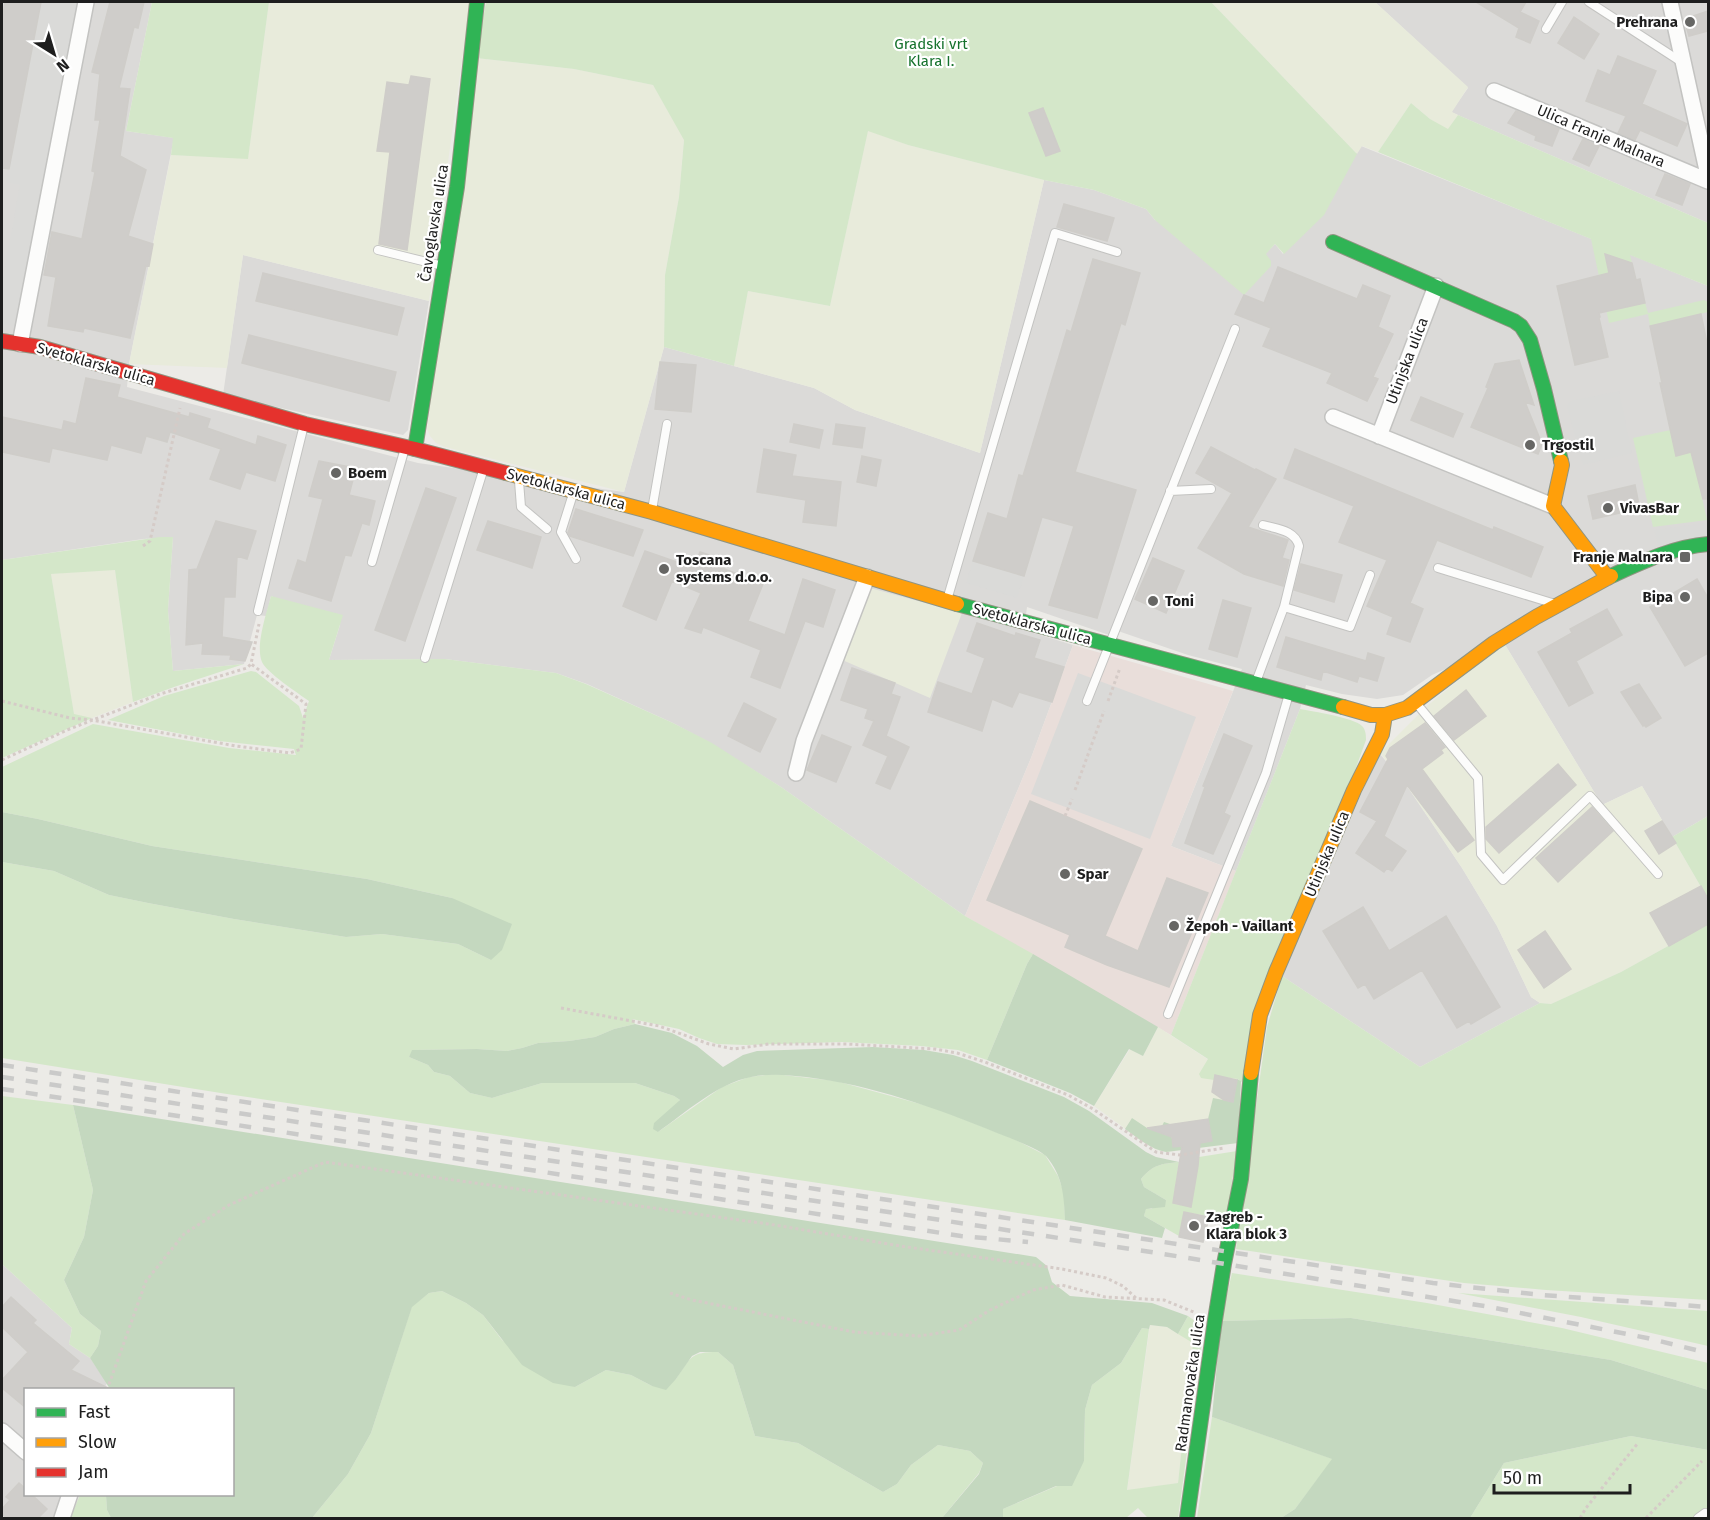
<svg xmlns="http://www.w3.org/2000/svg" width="1710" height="1520" font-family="'Fira Sans',sans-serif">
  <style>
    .residential { fill: #dbdad8 }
    .commercial { fill: #e9deda }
    .religious { fill: #dadad8 }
    .farmland { fill: #e8ebdb }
    .grass { fill: #d4e7c9 }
    .forest { fill: #c4d8bf }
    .building { fill: #cfcdca; stroke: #cfcdc9; stroke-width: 1.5 }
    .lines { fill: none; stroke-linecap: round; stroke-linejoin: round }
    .lane-casing { stroke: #c3c3c1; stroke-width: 10 }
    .street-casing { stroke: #c3c3c1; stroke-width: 18 }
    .fast-casing { stroke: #909481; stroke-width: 16 }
    .slow-casing { stroke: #909481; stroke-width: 16 }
    .jam-casing { stroke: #909481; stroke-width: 16 }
    .path { stroke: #d5cbc7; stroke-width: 3; stroke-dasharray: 3 3; stroke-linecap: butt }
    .lane { stroke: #fcfcfb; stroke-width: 8 }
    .street { stroke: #fcfcfb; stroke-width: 15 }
    .fast { stroke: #30b455; stroke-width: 14 }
    .slow { stroke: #ff9f0a; stroke-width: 14 }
    .jam { stroke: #e5322d; stroke-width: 14 }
    .rail { stroke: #cacac9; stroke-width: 4.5; stroke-dasharray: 12 12; stroke-linecap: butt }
    .poi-dot { fill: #666664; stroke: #fff; stroke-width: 2 }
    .labels { text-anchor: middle; stroke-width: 4.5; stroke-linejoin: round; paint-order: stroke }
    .poi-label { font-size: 15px; font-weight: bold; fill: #1e1e1e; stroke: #fff; text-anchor: start }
    .park-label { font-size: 15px; fill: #16722d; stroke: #fff }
    .street-label { font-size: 15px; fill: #1e1e1e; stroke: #fff }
  </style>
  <rect width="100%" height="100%" fill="#ecebe7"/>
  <path class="residential" d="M2,2H152L126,131L174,138L129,364L127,387L418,463L624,492L664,347L814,388L855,410L980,453L1044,180L1094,190L1146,209L1155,220L1265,254L1275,244L1283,254L1361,146L1708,286V816L1672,837L1642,786L1602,805L1504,643L1432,675L1403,695L1377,699L1342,694L1306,685L1300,709L1236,871L1171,846L1242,669L1188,655L1118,631L1115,637L1027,607L1024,630L1073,645L1031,758L965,916L781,787L712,744L673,723L587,684L556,673L445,659L329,660L340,625L271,596L266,616L257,615L244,664L173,671L168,610L173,537L143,539L2,560Z
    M1375,2H1708V223L1451,112L1468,88Z
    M243,255L429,301L408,430L403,435L223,395Z
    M1379,753L1407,786L1462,868L1497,926L1531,997L1540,1003L1420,1067L1282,976Z
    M2,1264L72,1328L69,1344L90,1358L107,1383L104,1389L26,1390V1494L66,1495L57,1518H2Z"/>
  <path class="commercial" d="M1073,645L1233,691L1171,846L1236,871L1171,1035L965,916L1031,758Z"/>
  <path class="religious" d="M41,2H83L20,327L2,324V283L20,185L6,182Z
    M1619,391L1632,453L1583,465L1567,407L1570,401Z
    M1705,523L1707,535L1658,546L1654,530Z
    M973,561L1024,576L1017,598L966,583Z
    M1078,673L1196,717L1150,839L1031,794Z"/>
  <path class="farmland" d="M269,2H470L429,301L243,255L227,368L129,364L171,155L248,158Z
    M1211,2H1375L1468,87L1452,112L1458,115L1448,130L1430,119L1411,103L1378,152L1362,146L1357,154Z
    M476,58L574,69L653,85L684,139L679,197L665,275L664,347L624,492L445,447L436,443L430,436L427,429Z
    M868,130L908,145L1044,180L980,453L855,410L814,388L734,366L748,291L830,306Z
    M115,569L133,702L92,718L74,715L51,574Z
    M870,588L962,613L930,698L840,659Z
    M1504,643L1602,805L1642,786L1708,899V924L1621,972L1551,1004L1540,1003L1531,997L1497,926L1462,868L1407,786L1380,753L1427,706Z
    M1158,1027L1241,1081L1238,1143L1167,1152L1157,1150L1145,1143L1094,1106L1130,1049L1143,1056Z
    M1150,1325L1167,1327L1193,1342L1178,1483L1127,1491Z"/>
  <path class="grass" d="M152,2H269L248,159L171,155L173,138L126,131Z
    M486,2H1211L1357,154L1324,215L1284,254L1275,244L1266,254L1271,261V266L1244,295L1155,220L1146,209L1094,190L1044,180L908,145L868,131L830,306L748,291L734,366L664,347L665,275L679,197L684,140L653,85L574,69L476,58Z
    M1411,103L1430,119L1448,129L1458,115L1708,223V286L1630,255L1632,263L1612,256L1606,257L1620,309L1645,303L1648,313L1704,300L1708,302V312L1650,326L1648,314L1609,323L1591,239L1378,152Z
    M1708,422V439L1697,442L1698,480L1707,520L1653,527L1633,438Z
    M160,537H173L168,610L173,671L244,664L174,687L133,702L115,570L51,574L74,714L92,718L2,758V560Z
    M271,596L343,615L329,660L445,659L556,673L586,684L673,723L712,743L781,787L965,916L1033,954L1027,964L987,1060L958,1050L921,1046L842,1042L746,1045L717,1044L699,1038L679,1029L632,1019L635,1024L614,1029L595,1037L569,1041L538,1043L522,1048L507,1051L477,1049L413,1050L409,1057L428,1065L434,1072L450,1076L470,1093L492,1098L542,1083H635L674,1096L680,1100L658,1132L722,1087L749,1077L774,1074L836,1081L935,1108L1014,1139L1045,1155L1058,1176L1064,1193L1065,1220L227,1094L2,1058V862L54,871L109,895L148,903L234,919L346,937L382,934L458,944L491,960L452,898L367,879L152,846L38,819L2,812V767L93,724L229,748L296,755L294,749L219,741L108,720L164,696L251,671L256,672L299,706L303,718L309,701C299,694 266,672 262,662C255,646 267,612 271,596Z
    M1300,709C1312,711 1355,718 1362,726C1366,730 1366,736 1366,740L1242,1082L1238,1079L1215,1076L1214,1080L1201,1078L1199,1074L1208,1059L1171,1035Z
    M1708,816V899L1672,837Z
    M1708,924V1300L1546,1290L1464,1283L1236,1249L1267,1027L1282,976L1420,1067L1540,1003L1551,1004L1621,972Z
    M2,1096L73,1105L93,1190L84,1237L64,1280L80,1314L101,1331L98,1346L90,1358L69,1344L72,1328L2,1264Z
    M1237,1151L1226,1220L1217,1218L1216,1222H1213V1220L1208,1219V1216L1184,1212L1179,1236L1144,1216L1146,1208L1151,1209L1166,1200L1144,1187L1141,1179C1154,1164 1161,1164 1179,1162L1173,1203L1193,1195L1199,1157Z
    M1232,1273L1427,1303L1562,1328L1708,1363V1390L1611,1360L1351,1318L1221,1321Z
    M442,1291L466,1303L483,1315L502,1340L575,1387L606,1370L631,1375L652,1386L676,1379C691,1357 690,1352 718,1352L733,1365L755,1436L798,1443L883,1492L897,1484L911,1465L938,1445L970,1451L983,1463L979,1473L942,1518H312L348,1474L371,1433L412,1306L429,1293Z
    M1458,1293L1708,1311V1346L1581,1317Z
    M1188,1316L1198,1323L1203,1334L1178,1518H1148L1138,1508L1126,1518H1003V1509L1057,1486L1084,1461L1085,1410L1092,1385L1121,1363L1142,1328L1149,1329L1127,1490L1178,1483L1193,1343L1178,1334Z
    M1212,1417L1333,1459L1295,1509L1281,1518H1197Z
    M1631,1436L1708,1450V1518H1470L1504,1463Z
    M80,1495H106L107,1510L111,1518H70Z"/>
  <path class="forest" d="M2,812L38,819L152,846L367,879L452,898L512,924L502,950L491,960L458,944L382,934L346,937L234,919L148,903L109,895L54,871L2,862Z
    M1033,954L1158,1027L1143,1056L1129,1049L1094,1106L1070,1093L987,1060L1027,964Z
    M635,1024L672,1033L697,1046L723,1067L743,1055L757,1051L873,1047L924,1050L953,1055L972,1061L1064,1097L1089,1111L1146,1152L1156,1157L1179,1162C1161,1164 1154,1164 1141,1179L1144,1187L1166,1200L1165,1207L1146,1209L1144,1216L1165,1228L1162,1238L1065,1220C1064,1196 1063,1176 1046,1156C1039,1149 1008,1137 997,1133C936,1108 872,1085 806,1077C787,1075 770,1073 751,1077C718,1083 685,1113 658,1132L653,1129L654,1123L680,1100L674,1096L635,1083H542L492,1098L470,1093L450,1076L434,1072L428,1065L409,1057L412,1050L477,1049L507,1051L522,1048L538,1043L569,1041L595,1037L614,1029Z
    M1237,1079L1241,1081L1238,1143L1166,1152C1150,1149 1138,1138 1125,1129L1132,1118L1147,1128L1159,1132L1164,1122L1170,1124L1173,1147L1211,1141L1208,1119L1213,1098L1233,1102Z
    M73,1105L1036,1257L1047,1266L1052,1282L1070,1296L1152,1303L1188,1316L1178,1334L1167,1327L1150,1325L1149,1329L1142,1328L1121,1363L1092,1385L1085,1410L1084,1461L1072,1486H1056L1003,1509V1518H942L979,1474L983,1463L970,1451L938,1445L911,1465L897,1484L883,1492L798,1443L755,1436L733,1365L718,1352H700L692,1356L676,1379L666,1390L652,1386L631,1375L606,1370L575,1387L553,1383L522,1365L483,1315L466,1303L442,1291L429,1293L412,1307L371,1433L348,1474L312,1518H111L107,1510L106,1495L232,1494V1390L110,1389L90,1358L98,1346L101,1331L80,1314L64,1280L84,1237L93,1190Z
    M1351,1318L1611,1360L1708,1390V1450L1631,1436L1504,1463L1470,1518H1281L1295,1509L1332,1459L1212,1417L1221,1321Z"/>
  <path class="building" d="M5,2H41L9,169L2,168V21Z
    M110,2H144L138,28L134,27L119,88L130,89L120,156L146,170L128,236L153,244L149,266L146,265L130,338L84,328L83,332L48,326L56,277L44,275L52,232L82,239L95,172L92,171L100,120H95L100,74L92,72Z
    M1476,2H1526L1520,12L1539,21L1530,43L1516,37L1519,28Z
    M1708,11V31L1689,36L1684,19Z
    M1574,17L1599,34L1584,59L1558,43Z
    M1618,56L1656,71L1642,104L1687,124L1677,146L1640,130L1635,140L1618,133L1626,116L1586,101L1598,70L1610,75Z
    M411,76L430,79L407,250L379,244L390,152L377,151L387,82L409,85Z
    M1043,108L1060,151L1046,156L1029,113Z
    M1516,111L1559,129L1552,146L1535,140L1536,136L1508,123Z
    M1583,139L1599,146L1589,166L1573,159Z
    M1665,174L1690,184L1682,205L1656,195Z
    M1064,204L1114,218L1107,241L1057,227Z
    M1605,254L1632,263L1636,280L1640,279L1645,303L1599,313L1600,317L1599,318L1608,357L1575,365L1557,286L1609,273Z
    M1093,259L1140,273L1125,325L1121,323L1075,472L1136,490L1097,618L1049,605L1074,526L1042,517L1024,576L973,561L988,513L1007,519L1019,475L1023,476L1067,330L1071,332Z
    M1278,267L1357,299L1363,285L1390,296L1378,327L1393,334L1373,377L1378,379L1367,401L1327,383L1332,373L1263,346L1271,328L1235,314L1244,295L1264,303Z
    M263,273L404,308L397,335L256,301Z
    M1701,314L1708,348V499H1703L1691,452L1676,456L1660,383H1662L1650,326Z
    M249,335L396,372L389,401L242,363Z
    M1519,360L1534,405L1525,402L1542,444L1538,454L1471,427L1488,388L1486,387L1495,364Z
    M660,362L696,365L691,412L655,409Z
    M86,378L120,385L117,397L189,417L190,413L210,419L207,428L256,445L258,436L286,445L275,481L246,472L240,489L210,479L221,449L170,432L167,442L146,436L141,453L111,445L107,460L52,448L49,462L2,452V417L62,430L64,421L76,424Z
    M1421,397L1463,414L1453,437L1411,420Z
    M794,424L823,430L819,448L790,442Z
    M836,424L865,428L862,448L833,444Z
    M1211,447L1255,470L1256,469L1276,479L1248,527L1288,540L1282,558L1289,560L1283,586L1244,574L1198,548L1232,493L1196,473Z
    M764,449L796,455L792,476L841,482L836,526L803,522L806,500L757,492Z
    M1295,449L1493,530L1494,527L1543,547L1531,577L1437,540L1410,603L1423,609L1410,642L1387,634L1393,617L1367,606L1387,560L1339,542L1354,506L1284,478Z
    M862,456L881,460L876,486L857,482Z
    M319,461L356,468L349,495L375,501L369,525L362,523L351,556L345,555L331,601L289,588L298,560L306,563L323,499L309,496Z
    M1635,485L1639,505L1632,507L1633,510L1593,519L1588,496Z
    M426,488L456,498L405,641L375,630Z
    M576,509L643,530L633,556L570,536L568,533Z
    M216,521L256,531L247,559L237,556L235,597H224L222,637L252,642L245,661L230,659L231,655L202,654L203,643L186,645L189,570L197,569Z
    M488,521L541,537L532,568L477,550Z
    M645,551L694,568L700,552L725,560L722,568L763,584L748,621L785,635L803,579L835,590L823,627L805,621L780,688L751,677L761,650L703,627L701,633L685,628L701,593L672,581L656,620L623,606Z
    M1153,558L1184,571L1166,613L1135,599Z
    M1301,564L1342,575L1334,602L1294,590Z
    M1697,579L1708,598V653L1685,666L1650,607Z
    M1223,600L1251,608L1237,657L1209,649Z
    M1607,609L1622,635L1576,661L1593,693L1569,706L1538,652L1572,633L1570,629Z
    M977,623L1015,636L1016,633L1040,640L1034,658L1064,667L1052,702L1019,692L1012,707L992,699L982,731L928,712L938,682L972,694L985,658L967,651Z
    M1286,637L1366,661L1368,653L1384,658L1377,681L1359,676L1357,682L1323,671L1321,680L1277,667Z
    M852,668L895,683L891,694L900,697L886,736L909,747L890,789L876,783L888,756L863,745L874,721L865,718L868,709L841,700Z
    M1639,684L1661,718L1646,727L1644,725L1643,726L1621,692Z
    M1466,690L1486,716L1454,740L1434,716Z
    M744,703L776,719L760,752L728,736Z
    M1425,723L1445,747L1441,750L1443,753L1422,769L1474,840L1458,852L1407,785L1384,836L1406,851L1392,871L1387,868L1384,872L1356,853L1377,821L1360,812L1388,759L1386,756L1390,748Z
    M1224,734L1252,746L1224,813L1230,816L1213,854L1185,843L1205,787L1203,786Z
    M822,735L851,747L836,782L807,770Z
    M1558,764L1576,785L1499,853L1486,839V827Z
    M1030,801L1142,849L1105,936L1138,951L1167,878L1208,893L1169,987L1107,965L1065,947L1070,935L987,900Z
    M1592,807L1613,831L1558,882L1536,858Z
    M1662,821L1676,843L1659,854L1645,831Z
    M1701,886L1708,899V924L1669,946L1650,913Z
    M1363,907L1389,951L1446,916L1500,1007L1471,1024L1469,1021L1457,1028L1422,970L1374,999L1365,984L1358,988L1323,931Z
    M1545,931L1571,969L1544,988L1518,950Z
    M1215,1075L1237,1080L1233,1102L1224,1100L1212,1092Z
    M1208,1119L1212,1141L1200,1143L1198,1166L1191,1207L1173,1203L1182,1146L1173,1147L1172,1137L1147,1128Z
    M1184,1212L1209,1217L1203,1242L1179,1237Z
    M11,1297L36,1320L33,1323L79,1361L71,1370L110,1389H26V1408L2,1388V1380L28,1352L2,1327V1307Z
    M19,1483L26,1489V1494H31L47,1509L38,1518H7L2,1514V1509L10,1500L6,1497Z"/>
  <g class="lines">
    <g class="lane-casing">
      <path id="lane" d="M1589,2L1683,63
        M1546,29L1562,2
        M378,250L443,266
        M519,481L521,507L547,529
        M1170,491L1211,489
        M573,494L561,532L576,559
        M652,510L667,424
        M1263,525C1277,529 1295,530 1299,546L1284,607
        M372,562L405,448
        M1438,568L1552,603
        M947,600L1055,233L1117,252
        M258,611L304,425
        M425,658L483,471
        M1256,682L1284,607L1350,627L1370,575
        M1087,701L1235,329
        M1417,704L1478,778L1481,854L1503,880L1590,796L1658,874
        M1168,1014L1266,773L1289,694
        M1698,1518L1705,1513"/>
    </g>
    <g class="street-casing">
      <path id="street" d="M1670,2L1708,175
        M1494,91L1708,181
        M20,344L86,2
        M1333,417L1553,506
        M1379,436L1436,286
        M796,773L804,741L867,577
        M2,1431L26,1452
        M62,1518L70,1494"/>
    </g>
    <g class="fast-casing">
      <path id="fast" d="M1333,242L1514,321L1521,326L1530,340L1544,389L1561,461
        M415,449L457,187L477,2
        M1611,576C1642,562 1673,547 1708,544
        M957,604L1343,707
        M1187,1518L1215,1320L1224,1264L1241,1179L1251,1073"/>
    </g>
    <g class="slow-casing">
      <path id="slow" d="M1561,461L1562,465L1553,506L1608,578
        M506,473L652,512L957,604
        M1343,707L1371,715H1385L1407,708L1494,643L1536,617L1611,576
        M1251,1073L1260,1015L1276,972L1354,790L1382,734L1385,715"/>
    </g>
    <g class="jam-casing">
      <path id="jam" d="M2,341L40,347L305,424L415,449L506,473"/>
    </g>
    <path class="path" d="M143,546L150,541L180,408
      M2,701L70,718L92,720L236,746L290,753L301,749L306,704L251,664
      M1108,701L1120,668
      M2,760L67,730L160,694L247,668L251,664L259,624
      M1075,790L1104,711
      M1065,816L1072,799
      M561,1008L659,1026L709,1044L734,1049L769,1044H847L935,1049L957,1053L985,1062L1068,1095L1093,1109L1156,1152L1180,1155L1224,1148
      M670,1293L692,1300L854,1332L919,1336L959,1330L990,1310L1033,1290L1062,1285L1105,1297L1164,1300L1196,1313
      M107,1390L146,1281L184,1234L229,1205L325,1162L768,1224L907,1247L1062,1269L1106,1278L1123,1286L1137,1299
      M1580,1518L1586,1508L1638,1443
      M1646,1518L1702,1461"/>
    <use href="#lane" class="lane"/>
    <use href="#street" class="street"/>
    <use href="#fast" class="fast"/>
    <use href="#slow" class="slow"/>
    <use href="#jam" class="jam"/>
    <path class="rail" d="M2,1065L1433,1283L1542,1295L1708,1307
      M2,1077L1157,1253L1490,1307L1647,1338L1708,1353
      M2,1089L961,1236L1028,1242"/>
  </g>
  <g class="poi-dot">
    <circle cx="1690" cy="22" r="6"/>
    <circle cx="1530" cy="445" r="6"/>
    <circle cx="336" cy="473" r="6"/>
    <circle cx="1608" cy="508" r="6"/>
    <rect x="1679" y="551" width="12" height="12" rx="3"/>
    <circle cx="664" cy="569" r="6"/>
    <circle cx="1685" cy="597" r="6"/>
    <circle cx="1153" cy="601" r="6"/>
    <circle cx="1065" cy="874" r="6"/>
    <circle cx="1174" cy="926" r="6"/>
    <circle cx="1194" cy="1226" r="6"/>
  </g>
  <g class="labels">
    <g class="poi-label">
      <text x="1678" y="27" text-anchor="end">Prehrana</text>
      <text x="1542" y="450">Trgostil</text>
      <text x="348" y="478">Boem</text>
      <text x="1620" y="513">VivasBar</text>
      <text x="1673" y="562" text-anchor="end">Franje Malnara</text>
      <text x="676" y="565">Toscana<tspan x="676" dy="17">systems d.o.o.</tspan></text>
      <text x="1673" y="602" text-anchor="end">Bipa</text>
      <text x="1165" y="606">Toni</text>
      <text x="1077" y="879">Spar</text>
      <text x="1186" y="931">Žepoh - Vaillant</text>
      <text x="1206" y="1222">Zagreb -<tspan x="1206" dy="17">Klara blok 3</tspan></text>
    </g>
    <g class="park-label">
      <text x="931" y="49">Gradski vrt<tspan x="931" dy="17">Klara I.</tspan></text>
    </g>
    <g class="street-label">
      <text transform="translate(1601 136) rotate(23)" y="5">Ulica Franje Malnara</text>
      <text transform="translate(434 223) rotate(-81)" y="5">Čavoglavska ulica</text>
      <text transform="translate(1407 361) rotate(-69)" y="5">Utinjska ulica</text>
      <text transform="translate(96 364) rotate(16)" y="5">Svetoklarska ulica</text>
      <text transform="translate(566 489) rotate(15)" y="5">Svetoklarska ulica</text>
      <text transform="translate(1032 624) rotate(15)" y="5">Svetoklarska ulica</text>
      <text transform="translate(1327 854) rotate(-67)" y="5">Utinjska ulica</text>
      <text transform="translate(1190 1383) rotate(-82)" y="5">Radmanovačka ulica</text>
    </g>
  </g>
  <rect width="1710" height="1520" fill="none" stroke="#1e1e1e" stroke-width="6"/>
  <rect x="24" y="1388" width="210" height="108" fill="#ffffff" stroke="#a5a5a5" stroke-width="1.5"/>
  <rect x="36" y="1408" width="30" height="9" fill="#30b455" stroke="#a5a5a5" stroke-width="1.5"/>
  <text x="78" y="1418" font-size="18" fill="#1e1e1e">Fast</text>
  <rect x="36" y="1438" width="30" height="9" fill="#ff9f0a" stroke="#a5a5a5" stroke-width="1.5"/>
  <text x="78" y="1448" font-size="18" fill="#1e1e1e">Slow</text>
  <rect x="36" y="1468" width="30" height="9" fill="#e5322d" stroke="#a5a5a5" stroke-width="1.5"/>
  <text x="78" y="1478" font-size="18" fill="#1e1e1e">Jam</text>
  <g transform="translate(54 54) rotate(143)" stroke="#ffffff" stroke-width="4.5" paint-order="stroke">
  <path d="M0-4.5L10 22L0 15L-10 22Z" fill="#1e1e1e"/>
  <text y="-9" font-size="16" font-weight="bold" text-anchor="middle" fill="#1e1e1e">N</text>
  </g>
  <path d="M1494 1484v9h136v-9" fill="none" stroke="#1e1e1e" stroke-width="3"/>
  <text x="1503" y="1484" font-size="18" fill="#1e1e1e" stroke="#ffffff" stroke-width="4.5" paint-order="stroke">50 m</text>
</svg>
